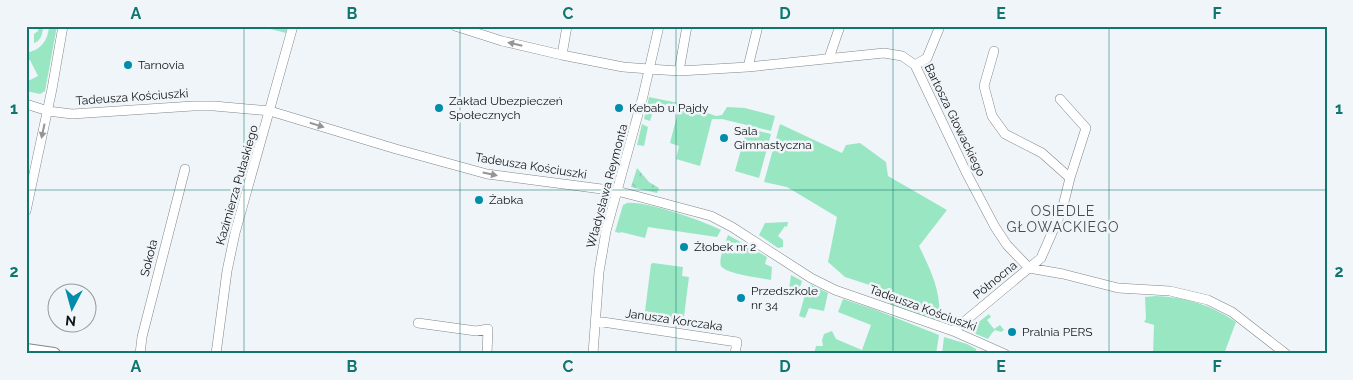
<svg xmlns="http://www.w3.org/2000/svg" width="1353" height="380" font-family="Raleway,sans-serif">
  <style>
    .green { fill: #99e6c3 }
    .forest { fill: url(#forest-crowns) }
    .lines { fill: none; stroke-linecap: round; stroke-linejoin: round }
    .street-casing { stroke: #81868a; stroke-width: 10 }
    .secondary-casing { stroke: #81868a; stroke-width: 14 }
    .street { stroke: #fff; stroke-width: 9 }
    .secondary { stroke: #fff; stroke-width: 12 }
    .oneway { fill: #949596 }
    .grid { fill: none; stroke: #0f766e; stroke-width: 1; stroke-opacity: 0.55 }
    .poi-dot { fill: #008daa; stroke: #f0f5fa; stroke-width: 2 }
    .labels { text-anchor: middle; stroke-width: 5; stroke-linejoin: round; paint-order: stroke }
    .poi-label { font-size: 12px; fill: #121415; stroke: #f0f5fa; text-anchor: start }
    .street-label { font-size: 12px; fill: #121415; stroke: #f0f5fa }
    .neighbourhood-label { font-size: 14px; letter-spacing: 1px; fill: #484c50; stroke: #f0f5fa }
    .neatline { fill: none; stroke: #0f766e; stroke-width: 2 }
    .grid-label { font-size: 16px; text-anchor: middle; font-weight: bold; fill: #0f766e }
  </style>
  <defs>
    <pattern id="forest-crowns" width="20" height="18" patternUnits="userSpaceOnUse" patternTransform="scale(1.25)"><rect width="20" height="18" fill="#99e6c3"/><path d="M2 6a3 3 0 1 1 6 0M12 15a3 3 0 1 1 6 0" fill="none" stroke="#83c4a7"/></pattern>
  </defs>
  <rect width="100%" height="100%" fill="#f0f5fa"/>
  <path class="green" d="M39,26H43C43,33 41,41 34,43V34L38,31Z
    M49,26H57L45,91L40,94L26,91V82L38,76L30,60L26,62V53C41,50 48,41 49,26Z
    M258,26H287L286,33Z
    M649,97L683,104L716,116L722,115L727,107L745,108L775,116L771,131L722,119H712L700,166L676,159L679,146L670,143L679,108L666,104L664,108L655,105L650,121L644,119Z
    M642,124L648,127L644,146L637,145Z
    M780,124L842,153L846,145L860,143L886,162L888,176L947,210L919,246C933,275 942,293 939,326L889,309L891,292L845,277L828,262L837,217L787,187L764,182Z
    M747,128L771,134L759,178L735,171Z
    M627,203C646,201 703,221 721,230L717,237L648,227L645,238L621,232L620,233L615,232L623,205Z
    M788,222L787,227L785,226L778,236L783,240V247L778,248L759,235L765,223Z
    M728,235L767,257L765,264L772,267L771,280C761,278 726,274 721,266C718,260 726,241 728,235Z
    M653,263L683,267L682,276L689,277L683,324L644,319L651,264Z
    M791,275L802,281L799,290L789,289Z
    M810,284L828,293L824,311L809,308L805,318L799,316L804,298Z
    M1156,296C1186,297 1211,305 1236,322L1224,354H1153L1154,325L1144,322L1146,319L1145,297Z
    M843,299L876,310L939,335L936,354H814L816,346H823L822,340L824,334L832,331L836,339L862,350L871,325L838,312Z
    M989,314L991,317L987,320L994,329L1000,325L1004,330L1001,332L995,330L992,333L988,339L976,334L973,329L976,324Z
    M944,337L967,344L976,349L977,354H942Z"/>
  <path class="forest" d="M637,168L649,182L659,188L657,193L631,187Z"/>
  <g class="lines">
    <g class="street-casing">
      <path id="street" d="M455,26L502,41L562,55L623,67L649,69L679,71L748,67L884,53L902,56L915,65L967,174L995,227L1007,245L1029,268L1063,274L1118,288L1170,291L1208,300L1232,312L1286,354
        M562,55L567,26
        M829,58L840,26
        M915,65L927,58L940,26
        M748,67L758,26
        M679,71L687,26
        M1060,99L1086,128L1070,178
        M26,104L48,111L72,114L193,106H214L270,111L396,149L487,174L617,191L640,197L711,216L732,227L811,278L835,290L953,331L1005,354
        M26,211L52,89L63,26
        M596,321L737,342L735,354
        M418,323L476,331L488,329L487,354
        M953,331L1041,258L1062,210L1070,178L1042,153L1005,134L992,116L984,86L994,51
        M140,354L142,337L185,169
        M216,354L227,271L235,233L293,26
        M593,354L599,272L606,231L643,96L659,26"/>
    </g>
    <g class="secondary-casing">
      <path id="secondary" d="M26,350L54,354"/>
    </g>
    <use href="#street" class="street"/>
    <use href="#secondary" class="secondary"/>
  </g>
  <defs><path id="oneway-solid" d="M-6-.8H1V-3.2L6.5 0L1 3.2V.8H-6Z" transform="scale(1.25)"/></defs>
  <g class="oneway">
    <use href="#oneway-solid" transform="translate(515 44) rotate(-167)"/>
    <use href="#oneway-solid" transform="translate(317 125) rotate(17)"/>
    <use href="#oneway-solid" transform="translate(43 131) rotate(102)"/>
    <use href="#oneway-solid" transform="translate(490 174) rotate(12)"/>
  </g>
  <path class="grid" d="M244,26V354M460,26V354M676,26V354M893,26V354M1109,26V354M26,190H1327"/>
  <g class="poi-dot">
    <circle cx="128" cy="65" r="5"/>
    <circle cx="439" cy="108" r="5"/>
    <circle cx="619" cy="108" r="5"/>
    <circle cx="724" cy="138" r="5"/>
    <circle cx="479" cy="200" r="5"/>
    <circle cx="684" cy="247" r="5"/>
    <circle cx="741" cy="298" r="5"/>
    <circle cx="1012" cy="332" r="5"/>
  </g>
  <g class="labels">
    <g class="poi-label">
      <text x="138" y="69">Tarnovia</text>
      <text x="449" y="105">Zakład Ubezpieczeń<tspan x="449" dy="14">Społecznych</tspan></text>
      <text x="629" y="112">Kebab u Pajdy</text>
      <text x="734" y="135">Sala<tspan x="734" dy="14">Gimnastyczna</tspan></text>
      <text x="489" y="204">Żabka</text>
      <text x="694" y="251">Żłobek nr 2</text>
      <text x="751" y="295">Przedszkole<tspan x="751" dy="14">nr 34</tspan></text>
      <text x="1022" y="336">Pralnia PERS</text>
    </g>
    <g class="street-label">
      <text transform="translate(132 97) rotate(-4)" y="4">Tadeusza Kościuszki</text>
      <text transform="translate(955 120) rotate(64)" y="4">Bartosza Głowackiego</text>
      <text transform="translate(531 166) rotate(9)" y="4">Tadeusza Kościuszki</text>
      <text transform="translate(237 185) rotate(-74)" y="4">Kazimierza Pułaskiego</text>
      <text transform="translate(607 186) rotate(-75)" y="4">Władysława Reymonta</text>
      <text transform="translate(149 258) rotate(-76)" y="4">Sokoła</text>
      <text transform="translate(995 280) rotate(-39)" y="4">Północna</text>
      <text transform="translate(923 308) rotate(20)" y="4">Tadeusza Kościuszki</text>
      <text transform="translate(674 320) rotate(8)" y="4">Janusza Korczaka</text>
    </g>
    <g class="neighbourhood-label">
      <text x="1063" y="216">OSIEDLE<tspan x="1063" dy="16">GŁOWACKIEGO</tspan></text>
    </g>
  </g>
  <rect width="1353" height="380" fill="none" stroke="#f0f5fa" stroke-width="55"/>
  <g transform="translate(72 308) rotate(186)"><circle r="24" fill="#f0f5fa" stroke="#979b9e"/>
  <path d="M0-4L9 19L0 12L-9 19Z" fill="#008daa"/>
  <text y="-8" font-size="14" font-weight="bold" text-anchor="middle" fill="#121415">N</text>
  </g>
  <rect x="28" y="28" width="1298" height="324" class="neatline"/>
  <g class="grid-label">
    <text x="136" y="19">A</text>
    <text x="352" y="19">B</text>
    <text x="568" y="19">C</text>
    <text x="785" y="19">D</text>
    <text x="1001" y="19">E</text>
    <text x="1217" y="19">F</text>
    <text x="14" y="114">1</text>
    <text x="1339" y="114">1</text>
    <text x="14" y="277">2</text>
    <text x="1339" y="277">2</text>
    <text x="136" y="372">A</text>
    <text x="352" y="372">B</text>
    <text x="568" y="372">C</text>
    <text x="785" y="372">D</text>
    <text x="1001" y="372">E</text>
    <text x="1217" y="372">F</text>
  </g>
</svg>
